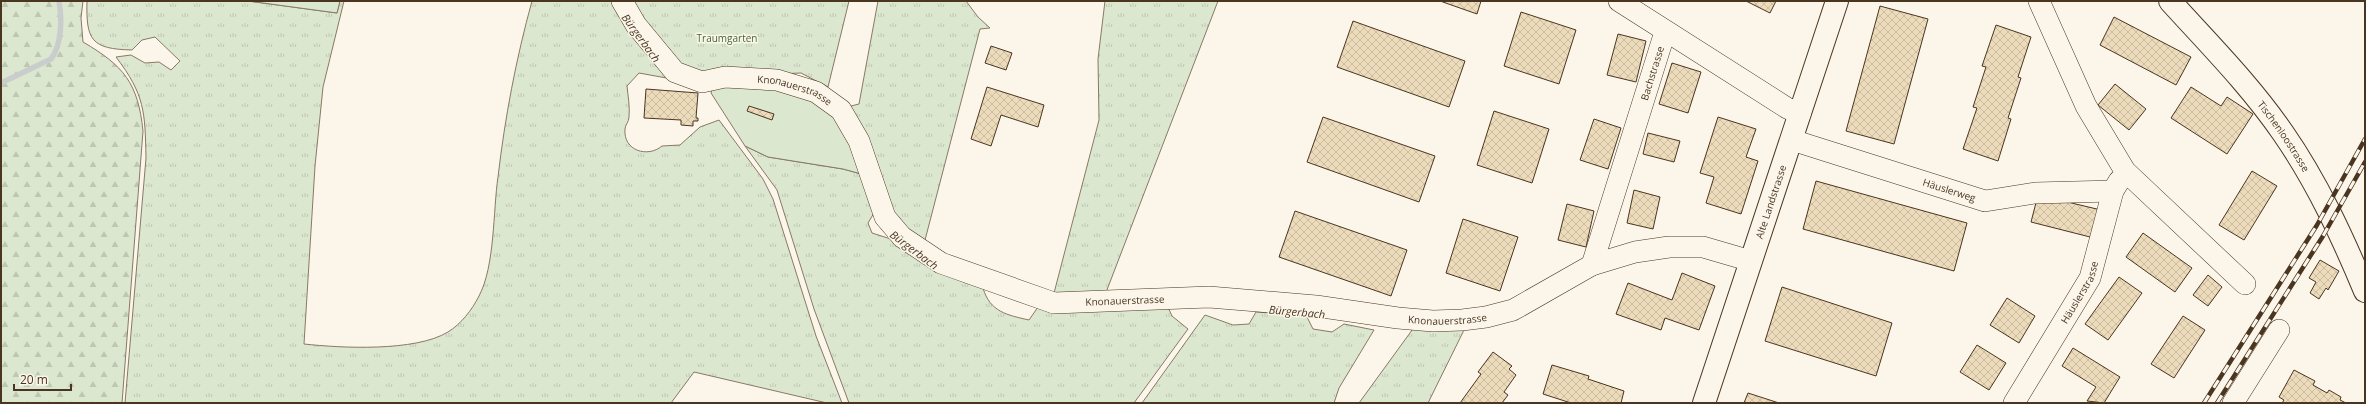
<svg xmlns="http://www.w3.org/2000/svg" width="2366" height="404" font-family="'Open Sans',sans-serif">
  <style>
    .grass { fill: url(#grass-tufts); stroke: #887966 }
    .forest { fill: url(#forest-firs); stroke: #887966 }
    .garden { fill: #dce7d0; stroke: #887966 }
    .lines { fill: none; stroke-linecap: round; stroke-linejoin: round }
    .stream { stroke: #c9cecd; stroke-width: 5.5 }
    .building { fill: url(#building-cross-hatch); stroke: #4a3520 }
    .minor-casing { stroke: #4a3520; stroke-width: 22 }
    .major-casing { stroke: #4a3520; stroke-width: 24 }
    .minor { stroke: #fbf6e9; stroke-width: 21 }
    .major { stroke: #fbf6e9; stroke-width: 22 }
    .rail-casing { stroke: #4a3520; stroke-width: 4.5 }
    .rail { stroke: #fbf6e9; stroke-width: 3; stroke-dasharray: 9; stroke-linecap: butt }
    .labels { text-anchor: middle; stroke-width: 3; stroke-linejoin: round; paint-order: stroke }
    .park-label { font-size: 10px; fill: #436837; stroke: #fbf6e9 }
    .street-label { font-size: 10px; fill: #4a3520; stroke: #fbf6e9 }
    .water-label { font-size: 11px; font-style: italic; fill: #4a3520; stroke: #fbf6e9 }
  </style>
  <defs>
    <pattern id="grass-tufts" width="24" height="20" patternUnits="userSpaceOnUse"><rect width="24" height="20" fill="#dce7d0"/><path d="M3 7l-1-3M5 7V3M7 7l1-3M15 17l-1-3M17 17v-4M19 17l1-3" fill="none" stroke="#bec7b2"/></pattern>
    <pattern id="forest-firs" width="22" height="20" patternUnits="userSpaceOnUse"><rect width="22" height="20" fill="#dce7d0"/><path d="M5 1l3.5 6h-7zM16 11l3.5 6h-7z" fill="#bec7b2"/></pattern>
    <pattern id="building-cross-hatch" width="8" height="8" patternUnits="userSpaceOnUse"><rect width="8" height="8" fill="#ecdcbc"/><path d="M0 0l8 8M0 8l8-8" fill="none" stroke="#ccbda1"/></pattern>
  </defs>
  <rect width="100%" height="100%" fill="#fbf6e9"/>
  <path class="grass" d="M87,1H248L337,13L340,1H344L323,87L315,166L304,344C341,348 415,352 448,332C461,324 472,310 479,296C495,266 493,211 498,177C505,117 516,59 532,1H617L672,79L639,73L627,86C628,96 630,107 629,117C629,122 625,125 625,129C623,151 648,158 662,146L680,145L700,127L719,120L763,179L773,199L816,336L842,403H827L694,372L671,403H125L146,158C145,112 145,95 116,57L131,55L145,63L159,62L171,70L180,61L155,37L142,40L132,50C91,49 86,40 87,1Z
    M626,1H849L828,87L801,73L702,77L676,64Z
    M878,1H966L978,17L990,28L980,29L925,240L901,225L882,195L843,108L859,104Z
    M1105,1H1218L1105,295L1053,297L1099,120L1098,59Z
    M745,146L768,157L843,169L865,175L874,213L868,223L872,233L894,240L983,288C990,312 1007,315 1029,320L1038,307L1167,305L1172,316L1188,329L1134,403H849L814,309L777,190Z
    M1256,312L1306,315L1313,329L1332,332L1344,324L1374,330L1339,388L1334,403H1142L1205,315L1233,325L1249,324Z
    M1415,326H1466L1428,403H1359Z"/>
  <path class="forest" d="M1,1H83L81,18L83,42C124,66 138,83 143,131L122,403H1Z"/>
  <path class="garden" d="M248,1H340L337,13Z
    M761,82L824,106L838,119L865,175L843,169L768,157L745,146L711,93L713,86Z"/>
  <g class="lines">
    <path class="stream" d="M1,83L51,59C62,45 62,18 59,1"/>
  </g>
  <path class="building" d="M1440,1H1481L1477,14Z
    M1746,1H1776L1770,13Z
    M1880,6L1928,19L1894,144L1846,131Z
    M1521,12L1576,30L1559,84L1504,66Z
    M2114,17L2191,57L2176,85L2100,45Z
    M1353,21L1465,61L1449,107L1337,67Z
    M1996,25L2031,37L2018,77L2021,78L2008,118L2011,119L1998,161L1963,149L1977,108L1973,107L1986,67L1982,66Z
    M1618,34L1646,41L1636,82L1607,75Z
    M991,46L1012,53L1006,70L985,63Z
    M1672,63L1701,72L1688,113L1659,104Z
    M2115,84L2146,109L2129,130L2098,105Z
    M987,87L1044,105L1038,127L1001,115L991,146L971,139Z
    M2191,87L2221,106L2227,97L2253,114L2227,154L2171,118Z
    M646,89L698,93L696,118H698V121H693V126L681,125V120L644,118Z
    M749,106L774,114L772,120L747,111Z
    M1494,111L1549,129L1532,183L1477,165Z
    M1323,117L1435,156L1419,202L1307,162Z
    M1718,117L1756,129L1746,157L1758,161L1741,214L1706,203L1714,177L1700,173Z
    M1594,119L1621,128L1608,169L1580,160Z
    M1648,133L1680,141L1674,162L1643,154Z
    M2252,171L2277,186L2244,240L2219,225Z
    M1816,181L1967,223L1954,271L1803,229Z
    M1634,190L1660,197L1653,229L1627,223Z
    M2038,195L2101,210L2094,238L2031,222Z
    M1567,204L1594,211L1586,247L1558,240Z
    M1295,211L1407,250L1391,296L1279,257Z
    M1463,219L1518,237L1500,291L1446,273Z
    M2143,233L2192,268L2175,292L2126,257Z
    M2320,260L2339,271L2328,290L2326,288L2319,299L2310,293L2316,282L2309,278Z
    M1682,273L1715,286L1699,330L1665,318L1661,330L1616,314L1628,283L1672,300Z
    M2208,275L2222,287L2208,306L2193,295Z
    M2119,277L2142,293L2108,340L2085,324Z
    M1782,287L1892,323L1876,376L1765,341Z
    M2007,298L2035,316L2019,343L1990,325Z
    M2183,316L2205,330L2174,378L2151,364Z
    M1977,345L2006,363L1989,390L1960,372Z
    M2073,348L2120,377L2104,403L2087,401L2096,387L2062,366Z
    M1493,352L1512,366L1509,369L1516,375L1504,392L1508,395L1502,403H1460L1481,374L1478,372Z
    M1552,365L1589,376L1588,379L1624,391L1621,403H1571L1543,394Z
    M2294,370L2315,381L2313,385L2327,393L2329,390L2341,397L2340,400L2346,403H2282L2284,400L2279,397Z
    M1748,393L1779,403H1744Z"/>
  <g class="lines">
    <g class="minor-casing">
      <g id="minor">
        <path id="s1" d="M622,1L636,25L675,72L702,82L725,77L777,80L816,92L841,110L859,141L885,217L902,237L941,263L1054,303L1209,297L1316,306L1398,318L1433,321L1462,320L1486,317L1513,310L1592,265L1635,252L1669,247H1703L1751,261"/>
        <path d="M1619,1L1787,108L1800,114"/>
        <path d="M2039,1L2086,106L2125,171L2245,284"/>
        <path id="s2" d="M1792,140L1985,201L2035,193L2113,191"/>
        <path id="s3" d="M1592,265L1665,32"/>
        <path id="s4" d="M2014,403L2090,278L2113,191L2119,181"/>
        <path d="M2233,403L2279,330"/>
      </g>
    </g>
    <g class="major-casing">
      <g id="major">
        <path id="s5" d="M2170,1C2209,44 2250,85 2283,133C2317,182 2342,236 2365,291"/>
        <path id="s6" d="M1704,403L1837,1"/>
      </g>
    </g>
    <use href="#minor" class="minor"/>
    <use href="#major" class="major"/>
    <g class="rail-casing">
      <path id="rail" d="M2204,403L2317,225L2365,139
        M2217,403L2323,236L2365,162"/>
    </g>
    <use href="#rail" class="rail"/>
  </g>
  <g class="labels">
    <g class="park-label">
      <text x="727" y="42">Traumgarten</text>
    </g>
    <g class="street-label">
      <text dy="4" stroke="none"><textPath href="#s3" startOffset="201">Bachstrasse</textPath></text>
      <text dy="4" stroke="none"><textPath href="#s1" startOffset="213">Knonauerstrasse</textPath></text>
      <text dy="4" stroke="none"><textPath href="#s5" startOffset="177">Tischenloostrasse</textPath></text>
      <text dy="4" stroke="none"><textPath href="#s2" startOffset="165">Häuslerweg</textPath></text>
      <text dy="4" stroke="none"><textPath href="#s6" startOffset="212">Alte Landstrasse</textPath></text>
      <text dy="4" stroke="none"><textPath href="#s4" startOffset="129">Häuslerstrasse</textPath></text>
      <text dy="4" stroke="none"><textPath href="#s1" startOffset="645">Knonauerstrasse</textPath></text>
      <text dy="4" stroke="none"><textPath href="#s1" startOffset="969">Knonauerstrasse</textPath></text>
    </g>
    <g class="water-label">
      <text transform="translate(641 38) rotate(54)" y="4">Bürgerbach</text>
      <text transform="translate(914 250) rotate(37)" y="4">Bürgerbach</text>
      <text transform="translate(1297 312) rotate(5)" y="4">Bürgerbach</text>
    </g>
  </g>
  <rect width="2366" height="404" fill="none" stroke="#4a3520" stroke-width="4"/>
  <path d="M14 384v6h57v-6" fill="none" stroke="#4a3520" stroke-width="2"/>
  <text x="20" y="384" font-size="12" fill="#4a3520" stroke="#fbf6e9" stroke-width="3" paint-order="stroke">20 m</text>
</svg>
